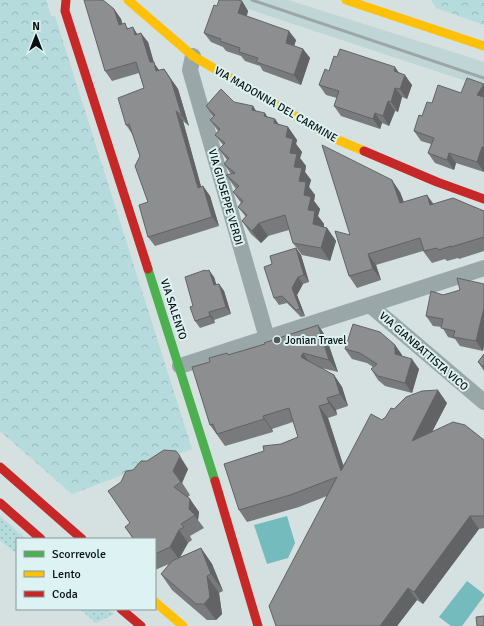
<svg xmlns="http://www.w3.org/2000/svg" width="484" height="626" font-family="Signika,sans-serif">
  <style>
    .built { fill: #c0d5d6 }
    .green { fill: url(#green-dots) }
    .forest { fill: url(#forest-crowns) }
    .water { fill: #74bbbe }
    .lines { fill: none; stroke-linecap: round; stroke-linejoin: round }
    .street { stroke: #9aa7a8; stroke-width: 16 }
    .fast { stroke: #4caf50; stroke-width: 9 }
    .slow { stroke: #ffc107; stroke-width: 9 }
    .jam { stroke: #c62828; stroke-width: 9 }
    .rail { stroke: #9da6a7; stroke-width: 3 }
    .wall { fill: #787a7b }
    .shaded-wall { fill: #626364 }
    .building { fill: #8c8e8f; stroke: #626364 }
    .poi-dot { fill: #505858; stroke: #ddf2f3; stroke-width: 1.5 }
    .labels { text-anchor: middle; stroke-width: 4; stroke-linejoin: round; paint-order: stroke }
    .street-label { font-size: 11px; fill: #080f0f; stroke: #ddf2f3 }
    .poi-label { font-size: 11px; fill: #080f0f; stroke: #ddf2f3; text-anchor: start }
  </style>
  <defs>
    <pattern id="green-dots" width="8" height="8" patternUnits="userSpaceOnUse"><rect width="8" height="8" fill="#b5dbdd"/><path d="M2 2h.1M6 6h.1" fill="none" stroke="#9abbbc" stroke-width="1.8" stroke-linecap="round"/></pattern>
    <pattern id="forest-crowns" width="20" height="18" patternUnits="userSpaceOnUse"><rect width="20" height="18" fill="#b5dbdd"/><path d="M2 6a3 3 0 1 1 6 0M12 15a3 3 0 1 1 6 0" fill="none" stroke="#9abbbc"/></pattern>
  </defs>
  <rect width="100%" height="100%" fill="#d5e0e0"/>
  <path class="built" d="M221,0H288L478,60L484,62V87Z"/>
  <path class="green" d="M0,516L26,539H17V554L0,540Z
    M80,609H107L114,614L96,623Z"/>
  <path class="forest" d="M0,0H46L51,16H55L192,449L72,494L0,431Z
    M431,0H484V25L436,8Z"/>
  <path class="water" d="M287,516L295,543L288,558L267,564L254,525Z
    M467,581L484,594V596L462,626H451L439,617Z"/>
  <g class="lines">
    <path class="street" d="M193,56L190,70L267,338
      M371,306L484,402
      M180,366L484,268"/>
    <path class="fast" d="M148,269L215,481"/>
    <path class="slow" d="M128,0L193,56L331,137L364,151
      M346,0L484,46
      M155,602L183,626"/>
    <path class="jam" d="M66,0L65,11L148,269
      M364,151L437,182L484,199
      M0,467L82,539
      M215,481L258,626
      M0,503L41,539
      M121,609L141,626"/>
    <path class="rail" d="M252,0L484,78"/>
  </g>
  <path class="wall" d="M242,1L248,11L247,16L296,40L294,46L303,49L310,58L301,85L263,71L260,66L245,61L241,56L226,51L223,47L211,42L204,33L217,6Z
    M114,9L121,19L122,24L137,34L148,42L154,63L159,70L164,69L178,89L189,126L183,121L201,187L203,186L210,196L219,226L155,246L148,237V202L140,156L133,135L126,125L144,88L139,73L112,81L105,71Z
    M329,71L400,73L412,85L407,99L402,97L398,112L395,111L389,126L382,123L380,129L341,116L334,106L337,98L326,95L319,85Z
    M484,84V172L456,163L454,170L435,163L428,153L431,144L421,141L414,131L422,116L432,103L461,93Z
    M206,106H253L256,111L268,117L275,119L279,125L288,127L297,140L296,144L302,152L300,158L306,166L305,172L311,180L309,187L315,195L314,201L320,209L318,216L324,224V227L327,228L336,241L330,261L302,255L293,243L289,230L268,236L261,243L251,234L242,221L246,217L238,207L241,203L233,192L236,189L226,175L231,174L224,164L227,160L219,149L223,145L215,135L218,131L210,120L213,117Z
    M400,192L404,202L433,204L484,211V251L459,259L458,258L447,261L445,259L432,263L423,251L376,265L381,280L357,288L349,276L350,235Z
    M296,248L301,255L309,282L303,284L297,295L305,316L301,317L287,303L279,305L274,298L272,264Z
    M206,271L214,277L216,285L219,284L224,291L231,314L214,320L215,323L200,328L195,321L193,306Z
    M484,284V345L483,351L460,346L455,339L448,337L442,327L433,326L426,316L443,295Z
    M318,325L326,337L338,372L321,368L334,375L342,387L348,406L336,410L337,415L328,418L343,465L382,420L385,418L394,409L447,403L432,432L484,440V528L479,529L423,604L417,600L397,626H276L327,496L299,507L247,522L239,510L264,451L298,437L293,422L272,429L273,432L225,446L210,425V362L228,355L265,344Z
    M395,345L402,355V356L419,369L412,393L385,386L378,380L371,369L373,367L367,363L352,359L345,349Z
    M484,354V371L478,362Z
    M147,461L188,469L182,483L190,495L188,497L199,512L198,520L204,528L190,536L192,540L188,543L180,557L201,548L212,564L223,591L219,593L222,614L216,620H207L172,590L161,574L169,564L155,570V539H133L125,527L130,523L121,482L133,470Z"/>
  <path class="shaded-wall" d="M242,1L248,11L244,22L238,13Z
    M114,9L121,19L126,35L119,25Z
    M133,27L139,37L135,35Z
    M289,31L296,40L292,53L286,43Z
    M141,33L148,42L154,63L160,72L163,80L150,62Z
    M303,49L310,58L301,85L294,75Z
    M395,67L402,77L394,71Z
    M164,69L178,89L189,126L182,116Z
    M405,75L412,85L407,99L400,89Z
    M484,84V104L477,95Z
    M395,88L402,97L398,112L391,102Z
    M388,101L395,111L389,126L383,116Z
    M253,106L261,119L252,110Z
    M176,111L183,121L204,197L198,188Z
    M265,113L273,126L264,116Z
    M375,113L382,123L380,129L373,119Z
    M275,119L284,132L274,123Z
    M288,127L297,140L296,144L302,152L300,158L306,166L305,172L311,180L309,187L315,195L314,201L320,209L318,216L324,224L322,237L313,224L290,153L286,137Z
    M482,147L484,149V172L477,162Z
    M449,153L456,163L454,170L447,160Z
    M392,180L400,192L408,214L400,203Z
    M203,186L210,196L219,226L212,217Z
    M427,195L435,206L430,205Z
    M259,223L268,236L261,243L252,231Z
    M327,228L336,241L330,261L321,248Z
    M296,248L301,255L309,282L304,275Z
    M368,254L376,265L381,280L373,269Z
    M209,270L214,277L219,292L214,285Z
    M298,277L303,284L297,295L305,316L300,309L292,288Z
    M219,284L224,291L231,314L226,307Z
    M484,308V345L483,351L476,341Z
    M209,312L214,320L215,323L210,316Z
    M318,325L326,337L338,372L329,360Z
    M395,345L402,355V364L395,354Z
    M303,353L311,365L301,357Z
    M412,359L419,369L412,393L405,383Z
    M334,375L342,387L348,406L340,394Z
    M438,390L447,403L421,453L412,441Z
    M327,398L336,410L337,415L329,403Z
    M319,406L328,418L349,483L341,471Z
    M263,416L272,429L273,432L264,419Z
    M180,456L188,469L182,483L190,495L173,471Z
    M190,499L199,512L198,520L189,509Z
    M470,516L479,529L423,604L414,592Z
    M179,530L188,543L179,559L170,547Z
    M201,548L212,564L223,591L211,574Z
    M207,576L219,593L222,614L216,620L204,604Z
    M408,588L417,600L397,626H380Z"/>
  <path class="building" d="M84,0H103L114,9L119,25L125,23L127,29L133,27L135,35L141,33L150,62H154L156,71L164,69L171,80L182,116L176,111L198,188L203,186L212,217L148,237L139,205L148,202L135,166L140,156L129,124L126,125L118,98L144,88L136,62L105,71Z
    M219,0H238L242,1L238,13L289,31L286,43L303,49L294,75L256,62L258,58L239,52L240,48L220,41L221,39L204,33L214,5L217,6Z
    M340,49L395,67L394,71L405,75L400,89L395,88L391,102L388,101L383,116L375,113L373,119L334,106L339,91L319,85L325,69L329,71L334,56L337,57Z
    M467,78L484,84L477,95L484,97V147H482L477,162L449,153L447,160L428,153L434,138L414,131L419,115L422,116L427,102L432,103L438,85L461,93Z
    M221,89L234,102L253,106L252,110L265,113L264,116L275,119L274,123L288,127L286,137L293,139L290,153L297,154L294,167L302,168L299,181L306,182L304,195L311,197L308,210L315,211L313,224L327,228L321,248L293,243L285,215L259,223L252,231L242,221L247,215L238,207L243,201L233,192L239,186L226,175L235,173L224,164L229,158L219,149L225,143L215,135L220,129L210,120L215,115L206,106Z
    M322,145L392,180L400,203L427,195L430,205L453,198L484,211V237L451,247V246L439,250L437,248L424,251L420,238L368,254L373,269L349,276L335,231L350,235Z
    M296,248L304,275L298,277L292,288L300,309L296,310L282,296L274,298L264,267L272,264L270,256Z
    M205,270L206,271L209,270L214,285L219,284L226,307L209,312L210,316L195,321L190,307L193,306L185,277Z
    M457,278L484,284V308L476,341L453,337L455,331L441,328L443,319L426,316L431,291L443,295L460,290Z
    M353,324L380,332L395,345V354L412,359L405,383L378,376L371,369L377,364L360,353L345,349Z
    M318,325L329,360L303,353L301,357L334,375L340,394L327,398L329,403L319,406L341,471L371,414L382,420L384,418H385L391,408L394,409L406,397L422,391L438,390L412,441L453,422L465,425L484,440V516H470L414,592L408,588L380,626H276L269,606L337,477L290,495L239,510L224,464L264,451L263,446L281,444L298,437L289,408L263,416L264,419L217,434L213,424L210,425L192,367L210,362L209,358L227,353L228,355L265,344L264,343Z
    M484,354V367L478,362Z
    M164,450L176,451L180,456L173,471L181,482L174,487L190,499L189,509L195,515L181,524L184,527L179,530L170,547L155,554V539H134L125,527L130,523L108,491L121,482L126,471L133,470L141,461H147Z
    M201,548L211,574L207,576L210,597L204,604H196L161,574L172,561Z
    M484,616V626H477L476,617Z"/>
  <circle class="poi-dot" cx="277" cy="340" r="4"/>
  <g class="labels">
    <g class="street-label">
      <text transform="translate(276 104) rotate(30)" y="4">VIA MADONNA DEL CARMINE</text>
      <text transform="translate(226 197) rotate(74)" y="4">VIA GIUSEPPE VERDI</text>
      <text transform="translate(174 309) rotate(72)" y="4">VIA SALENTO</text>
      <text transform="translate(424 351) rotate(41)" y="4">VIA GIANBATTISTA VICO</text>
    </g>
    <g class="poi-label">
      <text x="285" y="344">Jonian Travel</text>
    </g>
  </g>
  <rect x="16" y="538" width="140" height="72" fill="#ddf2f3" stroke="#889798"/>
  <rect x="24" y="551" width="20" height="6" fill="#4caf50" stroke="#889798"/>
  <text x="52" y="558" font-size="12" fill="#080f0f">Scorrevole</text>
  <rect x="24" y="571" width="20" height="6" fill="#ffc107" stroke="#889798"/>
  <text x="52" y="578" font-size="12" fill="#080f0f">Lento</text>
  <rect x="24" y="591" width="20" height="6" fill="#c62828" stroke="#889798"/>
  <text x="52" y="598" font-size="12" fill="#080f0f">Coda</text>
  <g transform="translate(36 36)" stroke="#ddf2f3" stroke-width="3" paint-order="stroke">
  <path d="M0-3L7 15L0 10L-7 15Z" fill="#080f0f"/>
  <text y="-6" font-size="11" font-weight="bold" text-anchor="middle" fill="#080f0f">N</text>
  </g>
</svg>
